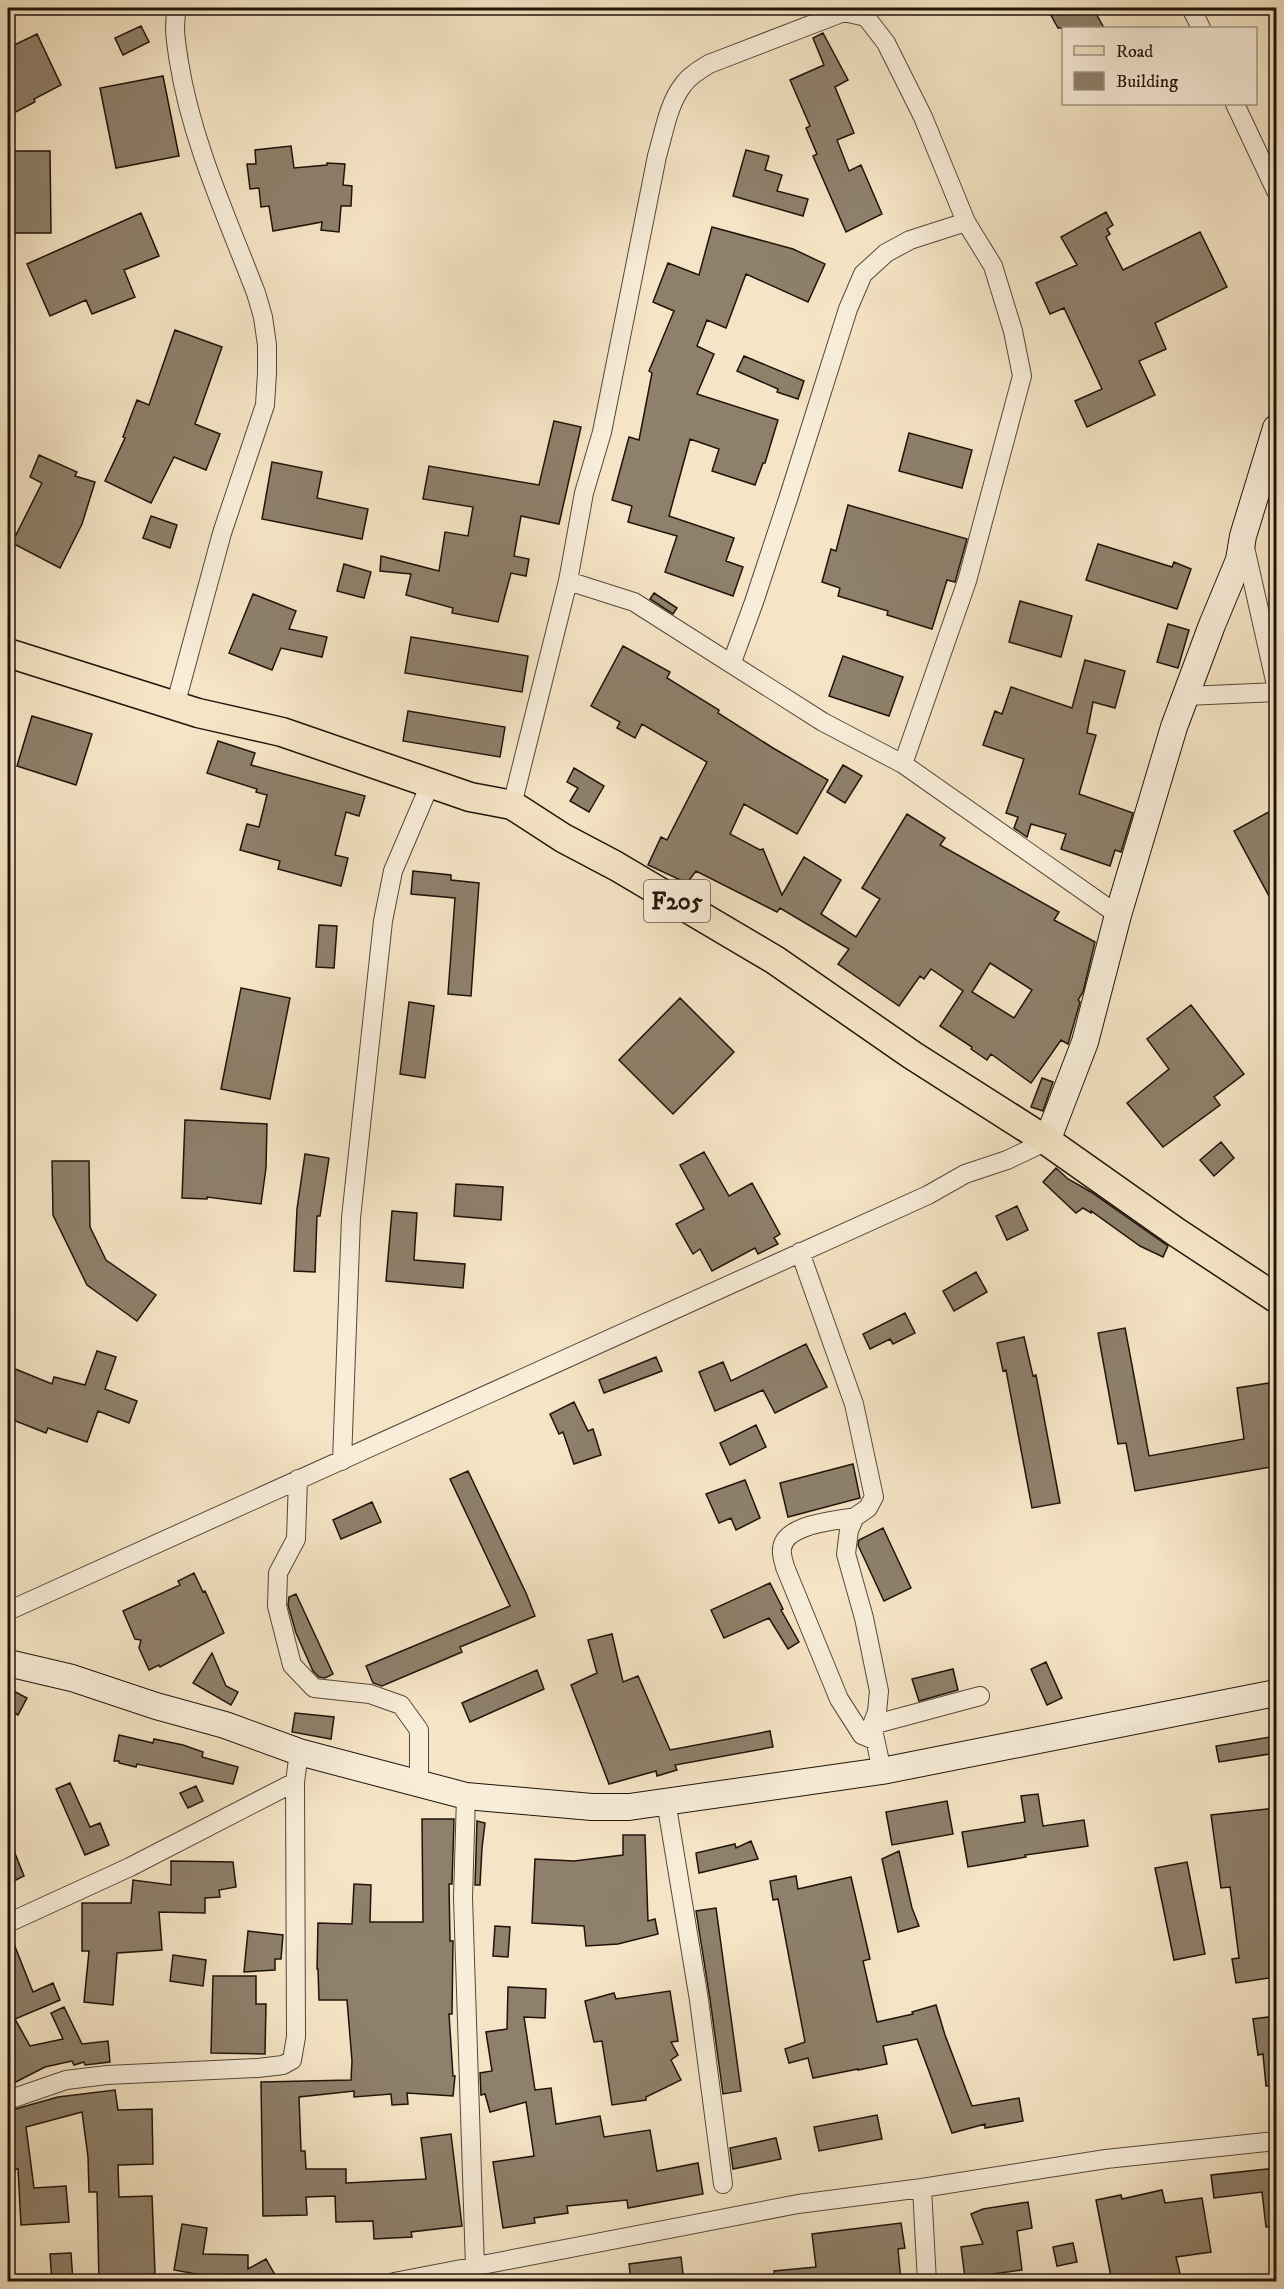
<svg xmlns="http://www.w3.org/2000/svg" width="1284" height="2289" font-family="'IM FELL DW Pica',serif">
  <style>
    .building { fill: #8e806b; stroke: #1f140a; stroke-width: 1.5; fill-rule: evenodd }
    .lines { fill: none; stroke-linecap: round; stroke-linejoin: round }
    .street-casing { stroke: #544839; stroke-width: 20 }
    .secondary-casing { stroke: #1f140a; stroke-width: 28 }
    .primary-casing { stroke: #1f140a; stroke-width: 31 }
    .street { stroke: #f8edd9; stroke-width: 18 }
    .secondary { stroke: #f8edd9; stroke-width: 26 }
    .primary { stroke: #f5e4c5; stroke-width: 28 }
    .labels { text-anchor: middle; stroke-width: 4.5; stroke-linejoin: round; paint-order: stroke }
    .shield { fill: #f8edd9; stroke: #605548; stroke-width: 1.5 }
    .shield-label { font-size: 24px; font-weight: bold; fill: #1f140a }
  </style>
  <rect width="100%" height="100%" fill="#f5e4c5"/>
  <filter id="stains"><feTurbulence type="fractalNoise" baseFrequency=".00333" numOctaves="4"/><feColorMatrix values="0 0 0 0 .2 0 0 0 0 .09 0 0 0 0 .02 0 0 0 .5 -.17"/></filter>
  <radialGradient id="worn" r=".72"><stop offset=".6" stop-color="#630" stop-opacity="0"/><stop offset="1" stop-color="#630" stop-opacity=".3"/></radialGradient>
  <path class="building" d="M1047,8H1093L1104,28H1058Z
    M141,26L149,42L123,55L115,38Z
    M823,33L848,80L835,87L854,133L837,140L849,171L861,165L882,214L846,232L813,156L817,154L806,128L810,126L790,80L824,65L813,38Z
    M37,34L61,85L34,99L35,102L8,116V48Z
    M163,76L179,156L116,168L100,88Z
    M291,146L294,168L327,165V163L345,164L343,185L352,186L351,206H341L339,232L321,230L322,222L273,231L269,206L261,207L259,188L250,189L247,164H256L255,150Z
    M746,150L769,156L765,170L782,175L777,191L808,199L803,216L733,196Z
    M8,151H50L51,233H8Z
    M1106,212L1113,225L1107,229L1110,234L1106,237L1123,270L1200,232L1227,287L1155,323L1166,349L1139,361L1155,395L1087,427L1075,401L1102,389L1064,308L1050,314L1036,283L1077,265L1061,237Z
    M141,213L159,256L124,270L135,297L92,314L86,300L50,316L27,264Z
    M712,227L793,249L825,264L808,302L746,274L726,328L707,320L697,346L714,354L697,394L778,420L765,463H763L755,485L712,471L719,449L690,439L669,516L734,538L726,561L743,567L733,596L665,572L677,536L628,522L632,506L612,500L629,437L639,440L652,373L649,371L674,311L653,302L668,263L699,275Z
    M175,330L222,347L195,424L220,434L206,470L174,457L151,503L105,481L125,438L123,437L137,400L149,405Z
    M744,356L804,381L798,399L777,392L778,389L737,371Z
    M554,421L581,427L559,524L521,516L514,556L529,559L526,576L511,573L498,622L452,613L453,608L406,595L411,574L380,571L381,556L439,571L445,532L468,536L473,507L423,499L429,466L539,485Z
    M909,433L972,450L962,488L899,471Z
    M39,455L77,472L75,476L95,482L82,524L60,568L12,543L42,483L30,477Z
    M272,462L322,472L317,498L368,509L362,539L262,519Z
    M848,505L967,539L955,582L947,580L932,629L887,615L888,611L838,596L840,588L822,582L831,549L836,551Z
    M151,516L177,525L170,548L143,538Z
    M1098,544L1172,567L1174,562L1191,569L1177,609L1086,580Z
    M344,564L371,572L364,598L337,591Z
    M654,593L677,608L673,614L650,599Z
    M253,594L296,611L289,629L327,637L322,657L281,648L272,670L229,653Z
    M1020,601L1072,616L1061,657L1009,642Z
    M1168,624L1189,630L1178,668L1157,662Z
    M411,637L528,656L522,692L405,673Z
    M623,646L670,672L667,678L719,710L718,713L773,748L828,780L797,834L744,804L730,834L760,850L763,849L782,895L804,857L841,880L821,914L856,937L880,899L862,888L907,814L945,838L940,845L1059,912L1054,920L1095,942L1083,992L1078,1000L1080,1002L1068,1044L1061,1040L1031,1083L991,1054L987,1060L971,1049L972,1047L940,1026L963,991L931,969L924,979L920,976L899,1006L838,964L849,949L780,908L777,912L696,871L687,883L648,865L661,837L667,840L707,762L642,724L635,738L617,728L620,722L591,706ZM990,963L1032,990L1014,1018L972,992Z
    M843,656L903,677L889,716L829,696Z
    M1085,660L1125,671L1115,708L1093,702L1087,733L1096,735L1079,794L1133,813L1121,852L1115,850L1110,866L1061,849L1066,834L1031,824L1027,837L1014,828L1018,817L1006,813L1024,759L983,745L995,711L1002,714L1011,687L1072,708Z
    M408,711L505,727L500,757L403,741Z
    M32,716L92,734L76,785L17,766Z
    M218,741L255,753L251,765L365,796L359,816L346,812L335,855L348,858L341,886L278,869L280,861L240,850L247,824L259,827L267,795L256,792L257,789L207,773Z
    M843,765L862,776L845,803L827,792Z
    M574,768L604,786L589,812L570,801L578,788L567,782Z
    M1276,808V909L1234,831Z
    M413,871L451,875V880L479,883L471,996L448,994L455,898L411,894Z
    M319,925L337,926L334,968L316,967Z
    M241,988L290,998L270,1099L221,1089Z
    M680,998L734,1052L673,1114L619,1060Z
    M409,1002L434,1006L425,1078L400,1074Z
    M1191,1005L1244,1074L1214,1097L1220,1105L1163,1147L1127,1103L1169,1069L1147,1039Z
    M1042,1078L1053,1082L1043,1111L1031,1107Z
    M185,1120L267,1124L266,1168L261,1204L207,1197V1199L182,1198Z
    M1221,1142L1234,1158L1214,1176L1200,1160Z
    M704,1152L729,1196L752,1183L780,1234L774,1238L778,1244L758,1254L755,1248L712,1271L700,1249L693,1254L676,1224L704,1209L680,1165Z
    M305,1154L329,1158L320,1216H317L315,1272L294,1271L297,1209Z
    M52,1161H89L90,1227L106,1260L156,1295L137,1321L87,1285L53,1215Z
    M1056,1168L1068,1179L1091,1192L1168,1246L1163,1257L1140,1246L1091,1211V1213L1083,1208L1076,1213L1043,1182Z
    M456,1184L503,1187L501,1220L454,1216Z
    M1017,1206L1028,1230L1007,1240L996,1216Z
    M392,1211L417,1213L414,1260L465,1264L463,1288L386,1281Z
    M976,1272L987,1292L954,1311L943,1291Z
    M905,1313L915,1333L893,1344L890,1339L870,1349L863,1334Z
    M1125,1328L1149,1456L1244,1439L1237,1388L1276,1382V1466L1135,1491L1126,1443L1118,1444L1098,1333Z
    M1024,1337L1033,1376L1036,1375L1060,1503L1032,1508L1006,1370L1003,1371L997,1343Z
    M806,1344L827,1387L775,1413L763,1390L715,1411L699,1372L723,1362L731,1381Z
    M97,1351L116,1357L105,1389L137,1401L129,1423L98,1411L87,1442L48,1428L46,1433L8,1418V1382L13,1368L52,1384L54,1377L85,1385Z
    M656,1357L662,1371L604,1393L599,1380Z
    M574,1402L588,1431L593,1429L601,1455L574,1464L563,1432L559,1434L550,1414Z
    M756,1425L766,1447L730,1465L720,1443Z
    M853,1464L860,1498L788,1517L780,1483Z
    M468,1471L526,1593L535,1616L460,1647L462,1652L382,1686L373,1683L366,1666L510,1606L450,1479Z
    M745,1480L760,1518L736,1530L731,1518L719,1523L706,1494Z
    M372,1502L381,1522L341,1539L333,1520Z
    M883,1528L911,1588L884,1601L858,1545L859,1540Z
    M194,1573L203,1592L205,1591L224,1633L160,1667L159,1665L149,1670L139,1648L141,1640L135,1639L123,1611L180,1585L178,1581Z
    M770,1583L783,1609L781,1610L799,1642L788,1649L769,1618L724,1638L711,1610Z
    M296,1594L333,1674L325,1678L319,1677L313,1671L296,1633L288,1605L289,1597Z
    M612,1634L623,1682L638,1676L670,1750L770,1731L773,1747L675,1765L677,1770L657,1776L656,1771L609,1784L571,1685L597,1673L588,1640Z
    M212,1653L226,1686L238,1692L231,1705L193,1683Z
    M1046,1662L1062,1698L1047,1705L1031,1669Z
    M953,1669L958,1690L919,1701L912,1679Z
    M537,1670L544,1689L470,1722L462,1703Z
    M8,1688L27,1698L18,1715L8,1709Z
    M295,1713L334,1717L331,1739L292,1732Z
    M119,1735L153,1743L154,1739L183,1745L203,1752L202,1757L238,1767L233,1784L137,1764L136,1767L119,1763V1761H114Z
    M1276,1736V1753L1219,1762L1216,1746Z
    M70,1783L90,1827L100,1823L109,1845L85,1855L56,1789Z
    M196,1786L203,1801L188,1808L180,1793Z
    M1038,1794L1043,1826L1084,1820L1088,1846L1025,1855L1026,1857L968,1867L962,1832L1025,1822L1021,1796Z
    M947,1801L953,1834L892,1845L886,1812Z
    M1276,1808V1977L1236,1983L1232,1959L1239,1958L1230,1887L1221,1888L1211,1815Z
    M422,1819H454L452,1884H449L450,1941H453L452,2014H449L453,2076H455L453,2096L407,2093L408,2104L392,2105L391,2094L354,2097V2091L299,2097L301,2151H305L306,2169H346V2183L426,2179L421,2138L451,2134L462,2226L411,2232L412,2237L374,2239L373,2221L336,2222L335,2196L306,2197L307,2215L263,2216L261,2082L351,2080L352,2061L347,2000H319L318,1969H317L318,1923L352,1924L354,1884L371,1885L370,1922H423Z
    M477,1821L485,1823L482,1848L480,1885H475Z
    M623,1835H645L648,1921L655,1919L658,1934L618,1944L586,1946L584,1926L532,1923L535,1859L574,1861L623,1855Z
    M8,1836L24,1876L8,1884Z
    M751,1841L758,1859L699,1873L696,1853L735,1844L736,1848Z
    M899,1851L912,1908L919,1926L898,1932L882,1859Z
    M171,1861L233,1862L236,1887L219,1890L220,1897L205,1898V1913L159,1912L162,1950L117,1953L113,2005L84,2002L89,1951H82V1903H131L133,1880L171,1885Z
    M1187,1862L1205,1954L1174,1960L1155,1868Z
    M796,1876L798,1889L851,1877L870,1959L863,1961L877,2022L913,2014L912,2012L936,2005L945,2035L972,2106L1019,2098L1023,2121L985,2128V2124L952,2133L917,2039L883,2046L887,2064L858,2070V2069L813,2078L808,2058L789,2063L785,2049L805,2042L778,1899L773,1900L770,1881Z
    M716,1908L741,2091L723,2094L710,1999L696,1911Z
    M495,1926L510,1927L508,1957L493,1956Z
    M248,1931L283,1935L281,1959H275V1970L244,1972Z
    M8,1934H10L33,1992L53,1983L60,2000L15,2019L30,2046L63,2039L51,2013L64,2007L82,2044L108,2041L110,2062L85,2065L84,2062L74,2065L72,2061L45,2067L8,2086Z
    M173,1955L206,1960L203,1986L170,1981Z
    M213,1976H256V2004H266L265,2054L211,2053Z
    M508,1987L546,1989L545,2018L524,2017L535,2090L551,2088L556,2124L600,2116L604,2137L650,2130L657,2171L698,2163L703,2194L628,2208L627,2200L567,2206L568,2213L534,2218L535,2223L503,2228L493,2162L534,2156L526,2102L490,2112L485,2094L481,2095L480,2073L492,2071L486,2032L507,2029Z
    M670,1991L678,2041L671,2042L678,2055L671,2060L681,2080L646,2097V2100L612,2105L602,2041L594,2042L585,2001L614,1993L616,1999Z
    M1276,2016V2085L1266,2086L1263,2054L1258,2055L1253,2019Z
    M115,2090L118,2110L152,2109L153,2164L118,2165L119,2197L152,2196L155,2273L152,2274L153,2282H99L97,2192H89L88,2157L82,2112L26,2127L34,2188L66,2186L69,2222L21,2225L18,2169L8,2171V2111L58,2097Z
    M877,2115L882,2139L819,2151L814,2127Z
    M776,2138L781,2159L733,2169L730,2148Z
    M1276,2168V2226L1266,2227L1262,2192L1214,2198L1211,2175Z
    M1162,2190L1165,2203L1202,2198L1211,2252L1176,2257L1182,2282H1112L1096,2200L1121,2195L1122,2199Z
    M1028,2202L1032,2228L1017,2231L1022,2270L965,2278L961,2247L983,2244L971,2214L983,2209Z
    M901,2223L905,2248L898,2249L901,2282H775L774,2271L816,2267L812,2234Z
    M182,2224L207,2228L203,2254L248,2255V2269L266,2259L279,2282H250L247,2276H207L174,2270Z
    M1073,2243L1077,2262L1057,2266L1053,2247Z
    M71,2253L73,2282H52L50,2254Z
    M681,2257L684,2282H631L629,2264Z"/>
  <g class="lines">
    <g class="street-casing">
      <path id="street" d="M1191,8L1201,28
        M1235,104L1276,191
        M1244,543L1276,685
        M568,581L634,602L823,722L903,764L1118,915
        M732,662L754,602L788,499L848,309L863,274L886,253L910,240L966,222
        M1186,696L1276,692
        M175,706L222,533L265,405L267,373V345L263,317L256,293C227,217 192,143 179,62C176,42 173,28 177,8
        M512,805L568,581L584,493L602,432L657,156C664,133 668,104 683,85C689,76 699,70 709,64L844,12L866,17L886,43L923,117L966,222L993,266L1013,331L1022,376L967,581L903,764
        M800,1252L854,1404L874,1497L868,1508L855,1517L849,1530L846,1554L864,1618L879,1691L877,1712L872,1725L882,1771
        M342,1461L351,1218L383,921L393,871L431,782
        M298,1479L296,1539L278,1573L277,1606L292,1665L314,1688L370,1694L401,1705L419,1730V1784
        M855,1517C835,1521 784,1524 782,1549C781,1555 784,1562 785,1567L839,1699L862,1735L874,1740
        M8,1611L928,1195L965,1174L1007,1160L1047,1141
        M872,1725L980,1696
        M466,1796L463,1898L475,2267
        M666,1801L699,2000L723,2184
        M8,1923L130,1867L295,1782L299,1752
        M8,2100L66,2080L107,2075L258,2068L283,2065L292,2060L296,2037L295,1782
        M922,2188L927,2282
        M394,2282L798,2204L922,2188L1106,2159L1276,2141"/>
    </g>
    <g class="secondary-casing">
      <path id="secondary" d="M1047,1141L1085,1042L1118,915L1174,727L1212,625L1239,560L1243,536L1276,428
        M8,1663L72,1678L156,1706L225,1725L299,1752L466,1796L592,1807H629L882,1771L1276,1693"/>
    </g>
    <g class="primary-casing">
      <path id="primary" d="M8,653L198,713L282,732L470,797L512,805L563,838L616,866L775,960L912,1055L1047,1141L1176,1232L1276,1298"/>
    </g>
    <use href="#street" class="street"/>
    <use href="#secondary" class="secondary"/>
    <use href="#primary" class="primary"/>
  </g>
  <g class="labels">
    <rect class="shield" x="644" y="880" width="66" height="42" rx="4.5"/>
    <g class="shield-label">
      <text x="677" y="909">F205</text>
    </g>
  </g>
  <rect width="1284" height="2289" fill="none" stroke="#f5e4c5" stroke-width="30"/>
  <rect x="9" y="9" width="1266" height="2271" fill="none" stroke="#1f140a" stroke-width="3"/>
  <rect x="15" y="15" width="1254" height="2259" fill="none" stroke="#1f140a" stroke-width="1.5"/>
  <rect x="1062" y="27" width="195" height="78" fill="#f8edd9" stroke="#a19686" stroke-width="1.5"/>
  <rect x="1074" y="46" width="30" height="9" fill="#f5e4c5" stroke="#a19686" stroke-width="1.5"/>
  <text x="1116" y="57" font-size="18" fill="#1f140a">Road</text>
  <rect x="1074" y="72" width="30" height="18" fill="#8e806b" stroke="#a19686" stroke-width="1.5"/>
  <text x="1116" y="87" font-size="18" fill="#1f140a">Building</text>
  <rect width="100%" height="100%" filter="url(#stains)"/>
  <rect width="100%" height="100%" fill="url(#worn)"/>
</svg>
